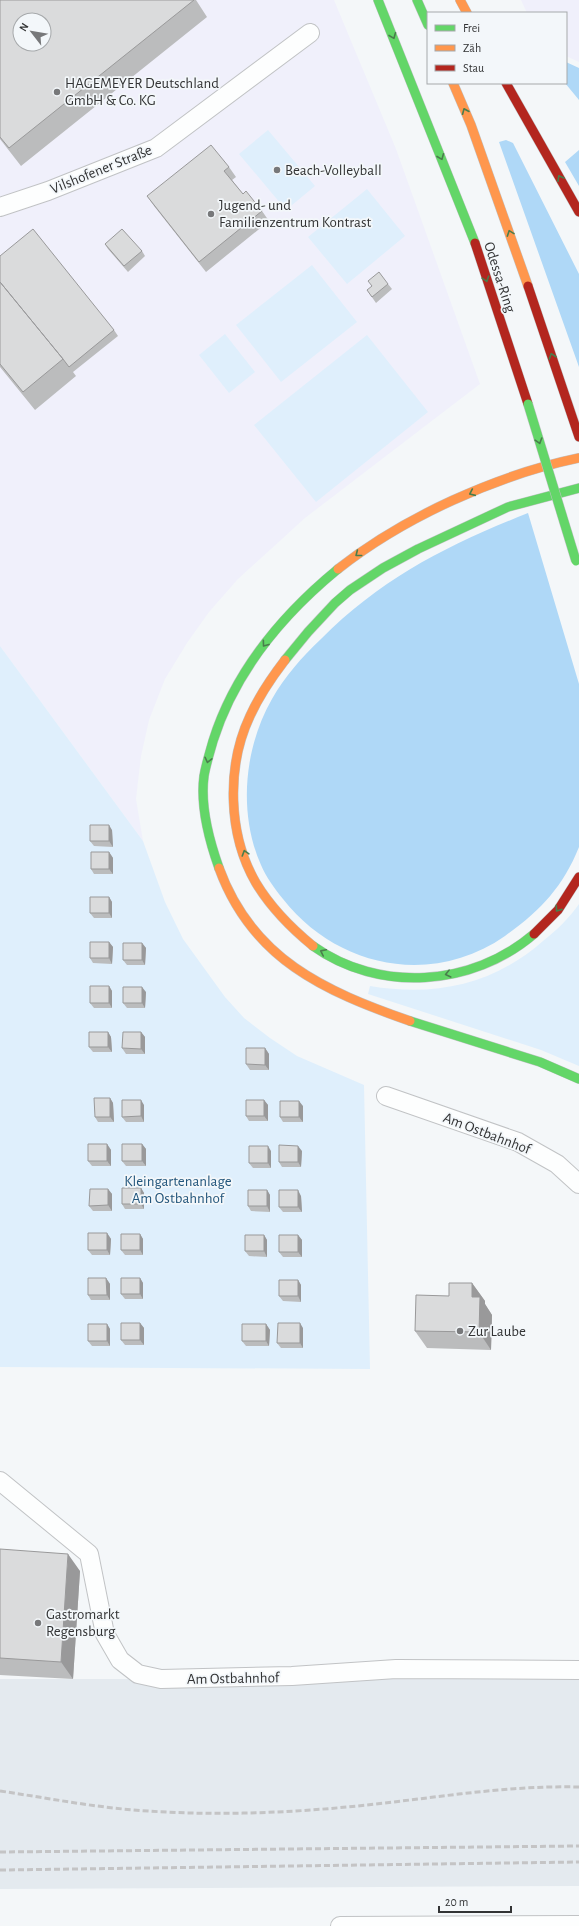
<svg xmlns="http://www.w3.org/2000/svg" width="579" height="1926" font-family="'Alegreya Sans',sans-serif">
  <style>
    .built { fill: #e4eaef }
    .industrial { fill: #f0f0fb; fill-rule: evenodd }
    .green { fill: #dfeffc }
    .forest { fill: #afd8f7 }
    .lines { fill: none; stroke-linecap: round; stroke-linejoin: round }
    .street-casing { stroke: #c1c3c5; stroke-width: 20 }
    .fast-casing { stroke: #c1c3c5; stroke-width: 10 }
    .slow-casing { stroke: #c1c3c5; stroke-width: 10 }
    .jam-casing { stroke: #c1c3c5; stroke-width: 10 }
    .street { stroke: #fdfefe; stroke-width: 18 }
    .fast { stroke: #63d668; stroke-width: 9 }
    .slow { stroke: #ff974d; stroke-width: 9 }
    .jam { stroke: #b3261e; stroke-width: 9 }
    .rail { stroke: #c4c4c5; stroke-width: 3; stroke-dasharray: 6 3; stroke-linecap: butt }
    .fast-bridge-casing { stroke: #c1c3c5; stroke-width: 10; stroke-linecap: butt }
    .fast-bridge { stroke: #63d668; stroke-width: 9 }
    .wall { fill: #bbbcbd }
    .shaded-wall { fill: #99999a }
    .building { fill: #dadbdc; stroke: #99999a; fill-rule: evenodd }
    .oneway { stroke: #497d4c }
    .poi-dot { fill: #77787a; stroke: #f3f7fa; stroke-width: 1.5 }
    .labels { text-anchor: middle; stroke-width: 3.5; stroke-linejoin: round; paint-order: stroke }
    .poi-label { font-size: 15px; fill: #333435; stroke: #f3f7fa; text-anchor: start }
    .street-label { font-size: 15px; fill: #333435; stroke: #f3f7fa }
    .park-label { font-size: 15px; fill: #23567c; stroke: #f3f7fa }
  </style>
  <rect width="100%" height="100%" fill="#f4f7f9"/>
  <path class="built" d="M0,1679H579V1886L0,1889Z"/>
  <path class="industrial" d="M0,0H334L396,149L480,384L305,518L238,579L209,612L187,643L165,679L149,720L141,756L136,799L143,841L0,646ZM20,20H44V44H20Z
    M521,0H579V62L566,56V13H527Z"/>
  <path class="green" d="M268,130L315,186L286,210L239,154Z
    M367,189L405,236L347,284L308,237Z
    M312,265L357,322L281,382L236,325Z
    M225,334L255,372L229,393L199,355Z
    M367,335L428,412L316,502L254,425Z
    M0,646L143,841L165,902L183,939L225,997L244,1018L270,1038L297,1056L364,1085L370,1369L0,1367Z
    M579,904V1066L541,1050L368,994L370,986C435,997 493,985 543,941C557,930 569,918 579,904Z"/>
  <path class="forest" d="M566,62L579,68V100L565,83Z
    M506,140L513,143L579,274V367L499,142Z
    M579,150V186L565,162Z
    M528,513L579,684V847C563,887 540,911 505,936C432,987 337,968 283,899C275,889 266,877 261,865C238,813 244,748 272,699C285,676 302,657 321,639C383,577 448,545 528,513Z"/>
  <g class="lines">
    <g class="street-casing">
      <path id="street" d="M0,207L48,191L156,148L310,33
        M386,1096L518,1142L557,1164L579,1184
        M0,1481L89,1554L105,1634L120,1660L138,1674L161,1679L292,1676L396,1669L579,1670
        M340,1926L579,1925"/>
    </g>
    <g class="fast-casing">
      <path id="fast" d="M378,0L475,243
        M417,0L428,25
        M285,660L308,632L335,603L350,590L383,568L418,549L508,507L579,488
        M219,868C209,840 200,806 204,776C206,764 210,752 213,741C235,671 282,615 338,569
        M313,946C379,993 472,987 534,934
        M410,1021L540,1062L579,1079"/>
    </g>
    <g class="slow-casing">
      <path id="slow" d="M460,0L467,13
        M453,83L471,125L528,286
        M338,569C404,517 497,475 579,458
        M285,660C272,677 259,696 250,716C226,767 228,835 256,883C271,908 291,928 313,946
        M219,868C252,959 324,991 410,1021"/>
    </g>
    <g class="jam-casing">
      <path id="jam" d="M506,83L579,212
        M475,243L528,404
        M528,286L579,437
        M534,934L558,910L579,877"/>
    </g>
    <use href="#street" class="street"/>
    <use href="#fast" class="fast"/>
    <use href="#slow" class="slow"/>
    <use href="#jam" class="jam"/>
    <path class="rail" d="M0,1791C41,1797 82,1805 123,1809C197,1816 273,1814 347,1807C424,1800 501,1785 579,1787
      M0,1852L579,1846
      M0,1870L579,1862"/>
    <g class="fast-bridge-casing">
      <path id="fast-bridge" d="M528,404L576,561"/>
    </g>
    <use href="#fast-bridge" class="fast-bridge"/>
  </g>
  <path class="wall" d="M0,0H196L207,17L21,166L0,139Z
    M229,167L236,177L232,180L243,194L262,211L269,221L206,272L154,206L147,196Z
    M105,244L142,251L145,256L128,272L108,249Z
    M0,256L114,330L118,336L73,372L76,376L35,410L0,367Z
    M388,284L392,289L376,303L367,290Z
    M112,830L113,847L94,846L90,841Z
    M109,852L113,858V874H94L91,869Z
    M109,897L112,902V918H94L90,913Z
    M109,942L113,947L112,964L93,963L90,958Z
    M142,943L146,948L145,965H127L123,960Z
    M109,986L112,991V1008H94L90,1003Z
    M146,992L145,1008H127L123,1003Z
    M108,1032L111,1037L112,1052H93L89,1047Z
    M141,1032L145,1037V1054H126L122,1048Z
    M265,1048L269,1054V1070H250L246,1064Z
    M110,1098L113,1103L114,1122H98L95,1117Z
    M264,1100L268,1105V1121H249L246,1116Z
    M144,1105V1122H126L122,1117Z
    M303,1106V1122H283L280,1117Z
    M107,1144L111,1150V1166H92L88,1161Z
    M142,1144L146,1149V1166H126L122,1161Z
    M271,1151V1168H253L249,1163Z
    M302,1151L301,1167H282L279,1162Z
    M141,1188L144,1193V1209H125L122,1204Z
    M108,1189L112,1194V1211H93L89,1206Z
    M267,1190L270,1195V1212L251,1211L248,1206Z
    M301,1196L302,1212H283L279,1207Z
    M107,1233L111,1239L110,1255H92L88,1250Z
    M140,1234L143,1239V1255H125L121,1250Z
    M264,1235L267,1240V1257L249,1256L245,1251Z
    M298,1235L302,1240V1257H283L279,1252Z
    M106,1278L110,1284V1300H91L88,1295Z
    M140,1278L143,1283V1299H125L121,1294Z
    M298,1280L301,1285V1302L283,1301L279,1296Z
    M472,1283L485,1301V1304L492,1315L491,1350L427,1348L415,1331L449,1296Z
    M140,1323L144,1328V1345H125L121,1340Z
    M107,1324L110,1329V1346H92L88,1341Z
    M266,1324L270,1330L269,1346H246L242,1341Z
    M303,1328V1348H281L277,1343Z
    M0,1549L80,1571L73,1679L0,1675Z"/>
  <path class="shaded-wall" d="M109,825L112,830L113,847L109,841Z
    M109,852L113,858V874L109,869Z
    M109,897L112,902V918L109,913Z
    M109,942L113,947L112,964L109,958Z
    M142,943L146,948L145,965L142,960Z
    M109,986L112,991V1008L109,1003Z
    M142,987L146,992L145,1008L142,1003Z
    M108,1032L111,1037L112,1052L108,1047Z
    M141,1032L145,1037V1054L141,1049Z
    M265,1048L269,1054V1070L265,1065Z
    M110,1098L113,1103L114,1122L110,1117Z
    M141,1100L144,1105V1122L141,1116Z
    M264,1100L268,1105V1121L264,1116Z
    M299,1101L303,1106V1122L299,1117Z
    M107,1144L111,1150V1166L107,1161Z
    M142,1144L146,1149V1166L142,1161Z
    M268,1146L271,1151V1168L268,1163Z
    M298,1146L302,1151L301,1167L298,1162Z
    M141,1188L144,1193V1209L141,1204Z
    M108,1189L112,1194V1211L108,1205Z
    M267,1190L270,1195V1212L267,1206Z
    M298,1190L301,1196L302,1212L298,1207Z
    M107,1233L111,1239L110,1255L107,1250Z
    M140,1234L143,1239V1255L140,1250Z
    M264,1235L267,1240V1257L264,1251Z
    M298,1235L302,1240V1257L298,1252Z
    M106,1278L110,1284V1300L107,1295Z
    M140,1278L143,1283V1299L140,1294Z
    M298,1280L301,1285V1302L298,1296Z
    M472,1283L485,1301V1304L492,1315L491,1350L479,1332L472,1297Z
    M140,1323L144,1328V1345L140,1340Z
    M300,1323L303,1328V1348L300,1343Z
    M107,1324L110,1329V1346L107,1341Z
    M266,1324L270,1330L269,1346L266,1341Z
    M68,1554L80,1571L73,1679L61,1662Z"/>
  <path class="building" d="M0,0H194L9,148L0,137ZM20,20H44V44H20Z
    M211,145L229,167L224,171L243,194L246,191L262,211L199,262L147,196Z
    M33,229L114,330L69,367L63,359L0,282V256Z
    M122,229L142,251L124,266L105,244Z
    M379,272L388,284L372,297L367,290L372,286L368,281Z
    M0,282L63,359L23,392L0,364Z
    M90,825H109V841H90Z
    M91,852H109V869H91Z
    M90,897H109V913H90Z
    M90,942H109V958H90Z
    M123,943H142V960H123Z
    M90,986H109V1003H90Z
    M123,987H142V1003H123Z
    M89,1032H108V1047H89Z
    M123,1032H141V1049L122,1048Z
    M246,1048H265V1065L246,1064Z
    M94,1098H110V1117H95Z
    M122,1100H141V1116L122,1117Z
    M246,1100H264V1116H246Z
    M280,1101H299V1117H280Z
    M88,1144H107V1161H88Z
    M122,1144H142V1161H122Z
    M279,1145L298,1146V1162H279Z
    M249,1146H268V1163H249Z
    M122,1188H141V1204H122Z
    M90,1189H108V1205L89,1206Z
    M248,1190H267V1206H248Z
    M279,1190H298V1207H279Z
    M88,1233H107V1250H88Z
    M121,1234H140V1250H121Z
    M245,1235H264V1251H245Z
    M279,1235H298V1252H279Z
    M88,1278H106L107,1295H88Z
    M121,1278H140V1294H121Z
    M279,1280H298V1296H279Z
    M449,1283H472V1297H480L479,1332L415,1331L416,1295L449,1296Z
    M121,1323H140V1340H121Z
    M278,1323H300V1343H277Z
    M88,1324H107V1341H88Z
    M242,1324H266V1341H242Z
    M0,1549L68,1554L61,1662L0,1658Z"/>
  <defs><path id="oneway-chevron" d="M-2-3.5L2.5 0L-2 3.5" fill="none" stroke-width="1.6" stroke-linecap="round" stroke-linejoin="round"/></defs>
  <g class="oneway">
    <use href="#oneway-chevron" transform="translate(393 36) rotate(68)"/>
    <use href="#oneway-chevron" transform="translate(465 111) rotate(-113)"/>
    <use href="#oneway-chevron" transform="translate(441 157) rotate(68)"/>
    <use href="#oneway-chevron" transform="translate(560 178) rotate(-119)"/>
    <use href="#oneway-chevron" transform="translate(510 233) rotate(-110)"/>
    <use href="#oneway-chevron" transform="translate(486 279) rotate(72)"/>
    <use href="#oneway-chevron" transform="translate(552 356) rotate(-109)"/>
    <use href="#oneway-chevron" transform="translate(539 441) rotate(73)"/>
    <use href="#oneway-chevron" transform="translate(472 493) rotate(156)"/>
    <use href="#oneway-chevron" transform="translate(358 554) rotate(142)"/>
    <use href="#oneway-chevron" transform="translate(265 644) rotate(126)"/>
    <use href="#oneway-chevron" transform="translate(208 760) rotate(103)"/>
    <use href="#oneway-chevron" transform="translate(245 853) rotate(-107)"/>
    <use href="#oneway-chevron" transform="translate(558 909) rotate(125)"/>
    <use href="#oneway-chevron" transform="translate(323 952) rotate(-154)"/>
    <use href="#oneway-chevron" transform="translate(448 974) rotate(166)"/>
  </g>
  <g class="poi-dot">
    <circle cx="57" cy="92" r="4"/>
    <circle cx="277" cy="170" r="4"/>
    <circle cx="211" cy="214" r="4"/>
    <circle cx="460" cy="1331" r="4"/>
    <circle cx="38" cy="1623" r="4"/>
  </g>
  <g class="labels">
    <g class="poi-label">
      <text x="65" y="88">HAGEMEYER Deutschland<tspan x="65" dy="17">GmbH &amp; Co. KG</tspan></text>
      <text x="285" y="175">Beach-Volleyball</text>
      <text x="219" y="210">Jugend- und<tspan x="219" dy="17">Familienzentrum Kontrast</tspan></text>
      <text x="468" y="1336">Zur Laube</text>
      <text x="46" y="1619">Gastromarkt<tspan x="46" dy="17">Regensburg</tspan></text>
    </g>
    <g class="street-label">
      <text transform="translate(101 169) rotate(-22)" y="5">Vilshofener Straße</text>
      <text transform="translate(500 277) rotate(72)" y="5">Odessa-Ring</text>
      <text transform="translate(487 1133) rotate(21)" y="5">Am Ostbahnhof</text>
      <text transform="translate(233 1678) rotate(-1)" y="5">Am Ostbahnhof</text>
    </g>
    <g class="park-label">
      <text x="178" y="1186">Kleingartenanlage<tspan x="178" dy="17">Am Ostbahnhof</tspan></text>
    </g>
  </g>
  <rect x="427" y="12" width="140" height="72" fill="#f3f7fa" stroke="#a6a9ab"/>
  <rect x="435" y="25" width="20" height="6" fill="#63d668" stroke="#a6a9ab"/>
  <text x="463" y="32" font-size="12" fill="#333435">Frei</text>
  <rect x="435" y="45" width="20" height="6" fill="#ff974d" stroke="#a6a9ab"/>
  <text x="463" y="52" font-size="12" fill="#333435">Zäh</text>
  <rect x="435" y="65" width="20" height="6" fill="#b3261e" stroke="#a6a9ab"/>
  <text x="463" y="72" font-size="12" fill="#333435">Stau</text>
  <g transform="translate(32 32) rotate(301)"><circle r="19" fill="#f3f7fa" stroke="#a6a9ab"/>
  <path d="M0-3L7 15L0 10L-7 15Z" fill="#77787a"/>
  <text y="-6" font-size="11" font-weight="bold" text-anchor="middle" fill="#333435">N</text>
  </g>
  <path d="M439 1906v6h72v-6" fill="none" stroke="#333435" stroke-width="2"/>
  <text x="445" y="1906" font-size="12" fill="#333435" stroke="#f3f7fa" stroke-width="3" paint-order="stroke">20 m</text>
</svg>
